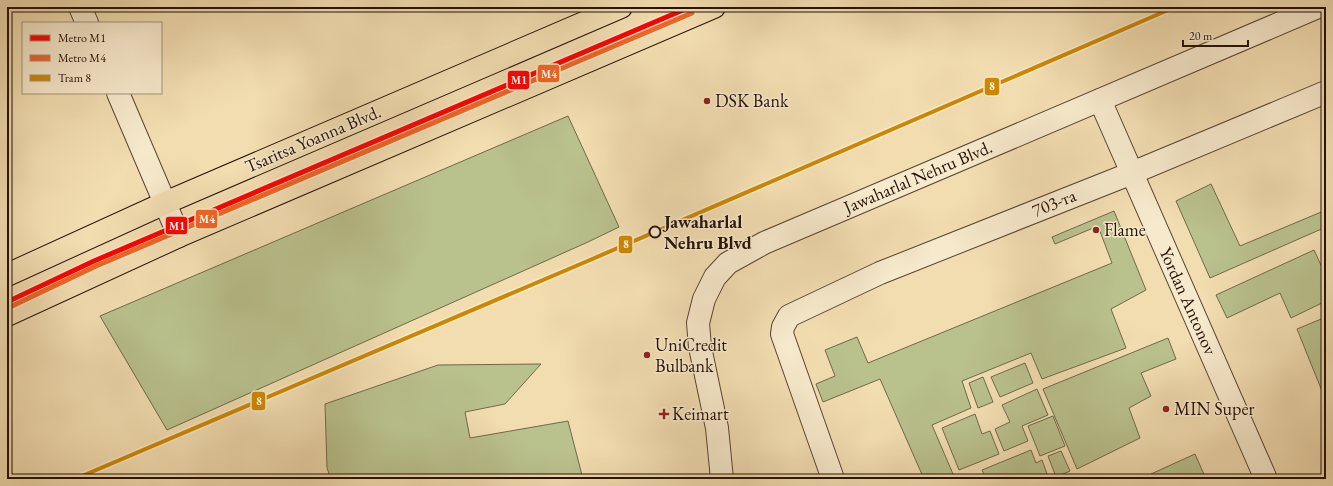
<svg xmlns="http://www.w3.org/2000/svg" width="1333" height="486" font-family="'EB Garamond',serif">
  <style>
    .green { fill: #b9c18d; stroke: #6f694a }
    .lines { fill: none; stroke-linecap: round; stroke-linejoin: round }
    .minor-casing { stroke: #584432; stroke-width: 24 }
    .tertiary-casing { stroke: #584432; stroke-width: 24 }
    .primary-casing { stroke: #251107; stroke-width: 24 }
    .minor { stroke: #f7e9cc; stroke-width: 22 }
    .tertiary { stroke: #f7e9cc; stroke-width: 22 }
    .primary { stroke: #f2ddb1; stroke-width: 22 }
    .tram-1-casing { stroke: #f7e9cc; stroke-width: 7 }
    .tram-1 { stroke: #cd8801; stroke-width: 4 }
    .metro-1-casing { stroke: #f7e9cc; stroke-width: 8 }
    .metro-2-casing { stroke: #f7e9cc; stroke-width: 8 }
    .metro-1 { stroke: #f00; stroke-width: 5 }
    .metro-2 { stroke: #f26522; stroke-width: 5 }
    .poi-dot { fill: #8f2418; stroke: #f7e9cc; stroke-width: 1.5 }
    .stop-dot { fill: #f7e9cc; stroke: #251107; stroke-width: 2 }
    .labels { text-anchor: middle; stroke-width: 3; stroke-linejoin: round; paint-order: stroke }
    .poi-label { font-size: 18px; fill: #251107; stroke: #f7e9cc; text-anchor: start }
    .street-label { font-size: 18px; fill: #251107; stroke: #f7e9cc }
    .stop-label { font-size: 18px; font-weight: bold; fill: #251107; stroke: #f7e9cc; text-anchor: start }
    .line-badge { stroke: #f7e9cc; stroke-width: 1.5 }
    .badge-label { font-size: 11px; text-anchor: middle; font-weight: bold; fill: #fff }
  </style>
  <rect width="100%" height="100%" fill="#f2ddb1"/>
  <filter id="stains"><feTurbulence type="fractalNoise" baseFrequency=".005" numOctaves="4"/><feColorMatrix values="0 0 0 0 .2 0 0 0 0 .09 0 0 0 0 .02 0 0 0 .5 -.17"/></filter>
  <radialGradient id="worn" r=".72"><stop offset=".6" stop-color="#630" stop-opacity="0"/><stop offset="1" stop-color="#630" stop-opacity=".3"/></radialGradient>
  <path class="green" d="M568,116L619,227L588,242L167,430L100,316Z
    M1211,184L1240,246L1326,210V227L1210,278L1176,201Z
    M1114,211L1146,290L1111,309L1126,348L1042,379L1031,353L962,381L971,408L932,425L953,474L942,479H924L880,379L823,402L816,384L835,376L825,350L857,337L868,363L1112,263L1098,226L1055,244L1052,237Z
    M1314,250L1326,276V301L1291,318L1280,293L1227,318L1216,295Z
    M1326,317V401L1297,329Z
    M1168,338L1176,359L1141,373L1151,396L1129,408L1140,438L1077,469L1043,389Z
    M1025,363L1033,383L1000,397L991,377Z
    M541,364L505,404L465,412L470,438L568,421L583,479H331L327,468L325,404L438,365Z
    M983,377L993,402L978,408L969,383Z
    M1037,389L1048,415L1022,426L1028,441L1004,451L995,429L1010,422L1002,405Z
    M975,414L982,434L990,431L999,454L959,470L942,428Z
    M1053,416L1065,446L1040,456L1028,426Z
    M1031,450L1036,463L1042,460L1049,479H986L982,470Z
    M1061,451L1070,471L1056,477L1048,456Z
    M1195,454L1206,479H1153L1151,474Z"/>
  <g class="lines">
    <g class="minor-casing">
      <path id="minor" d="M1100,100L1266,479
        M833,479L782,334L783,327L789,316L880,273L1132,173L1326,92"/>
    </g>
    <g class="tertiary-casing">
      <path id="tertiary" d="M80,7L87,23
        M118,93L179,236
        M722,479L717,428L700,347L698,323L704,299L715,277L728,263L764,243L844,209L1318,7"/>
    </g>
    <g class="primary-casing">
      <path id="primary" d="M7,275L165,203L621,7
        M7,315L179,236L714,7"/>
    </g>
    <use href="#minor" class="minor"/>
    <use href="#tertiary" class="tertiary"/>
    <use href="#primary" class="primary"/>
    <g class="tram-1-casing">
      <path id="tram-1" d="M75,479L590,260L1175,7"/>
    </g>
    <use href="#tram-1" class="tram-1"/>
    <g class="metro-1-casing">
      <path id="metro-1" d="M7,302L94,261L690,7"/>
    </g>
    <g class="metro-2-casing">
      <path id="metro-2" d="M10,307L96,266L692,13"/>
    </g>
    <use href="#metro-1" class="metro-1"/>
    <use href="#metro-2" class="metro-2"/>
  </g>
  <g class="poi-dot">
    <circle cx="707" cy="101" r="4"/>
    <circle cx="1096" cy="230" r="4"/>
    <circle cx="647" cy="355" r="4"/>
    <circle cx="1166" cy="409" r="4"/>
    <path d="M662 408h4v4h4v4h-4v4h-4v-4h-4v-4h4z"/>
  </g>
  <circle class="stop-dot" cx="655" cy="232" r="5.5"/>
  <g class="labels">
    <g class="poi-label">
      <text x="715" y="107">DSK Bank</text>
      <text x="1104" y="236">Flame</text>
      <text x="655" y="351">UniCredit<tspan x="655" dy="21">Bulbank</tspan></text>
      <text x="1174" y="415">MIN Super</text>
      <text x="672" y="420">Keimart</text>
    </g>
    <g class="street-label">
      <text transform="translate(313 139) rotate(-23)" y="6">Tsaritsa Yoanna Blvd.</text>
      <text transform="translate(918 177) rotate(-23)" y="6">Jawaharlal Nehru Blvd.</text>
      <text transform="translate(1054 203) rotate(-22)" y="6">703-та</text>
      <text transform="translate(1188 301) rotate(66)" y="6">Yordan Antonov</text>
    </g>
    <g class="stop-label">
      <text x="664" y="228">Jawaharlal<tspan x="664" dy="21">Nehru Blvd</tspan></text>
    </g>
  </g>
  <g class="line-badge">
    <rect x="537" y="64" width="23" height="19" rx="4" fill="#f26522"/>
    <rect x="507" y="70" width="23" height="20" rx="4" fill="#f00"/>
    <rect x="984" y="77" width="16" height="19" rx="4" fill="#cd8801"/>
    <rect x="195" y="209" width="23" height="20" rx="4" fill="#f26522"/>
    <rect x="165" y="216" width="23" height="19" rx="4" fill="#f00"/>
    <rect x="618" y="235" width="15" height="19" rx="4" fill="#cd8801"/>
    <rect x="251" y="391" width="15" height="20" rx="4" fill="#cd8801"/>
  </g>
  <g class="badge-label">
    <text x="549" y="78">M4</text>
    <text x="519" y="84">M1</text>
    <text x="992" y="90">8</text>
    <text x="207" y="223">M4</text>
    <text x="177" y="230">M1</text>
    <text x="626" y="248">8</text>
    <text x="259" y="405">8</text>
  </g>
  <rect width="1333" height="486" fill="none" stroke="#f2ddb1" stroke-width="24"/>
  <rect x="8" y="8" width="1317" height="470" fill="none" stroke="#251107" stroke-width="2"/>
  <rect x="12" y="12" width="1309" height="462" fill="none" stroke="#251107"/>
  <rect x="22" y="22" width="140" height="72" fill="#f7e9cc" stroke="#a3937d"/>
  <rect x="30" y="35" width="20" height="6" fill="#ff0000" stroke="#a3937d"/>
  <text x="58" y="42" font-size="12" fill="#251107">Metro M1</text>
  <rect x="30" y="55" width="20" height="6" fill="#f26522" stroke="#a3937d"/>
  <text x="58" y="62" font-size="12" fill="#251107">Metro M4</text>
  <rect x="30" y="75" width="20" height="6" fill="#cd8801" stroke="#a3937d"/>
  <text x="58" y="82" font-size="12" fill="#251107">Tram 8</text>
  <path d="M1183 40v6h65v-6" fill="none" stroke="#251107" stroke-width="2"/>
  <text x="1189" y="40" font-size="12" fill="#251107" stroke="#f7e9cc" stroke-width="3" paint-order="stroke">20 m</text>
  <rect width="100%" height="100%" filter="url(#stains)"/>
  <rect width="100%" height="100%" fill="url(#worn)"/>
</svg>
